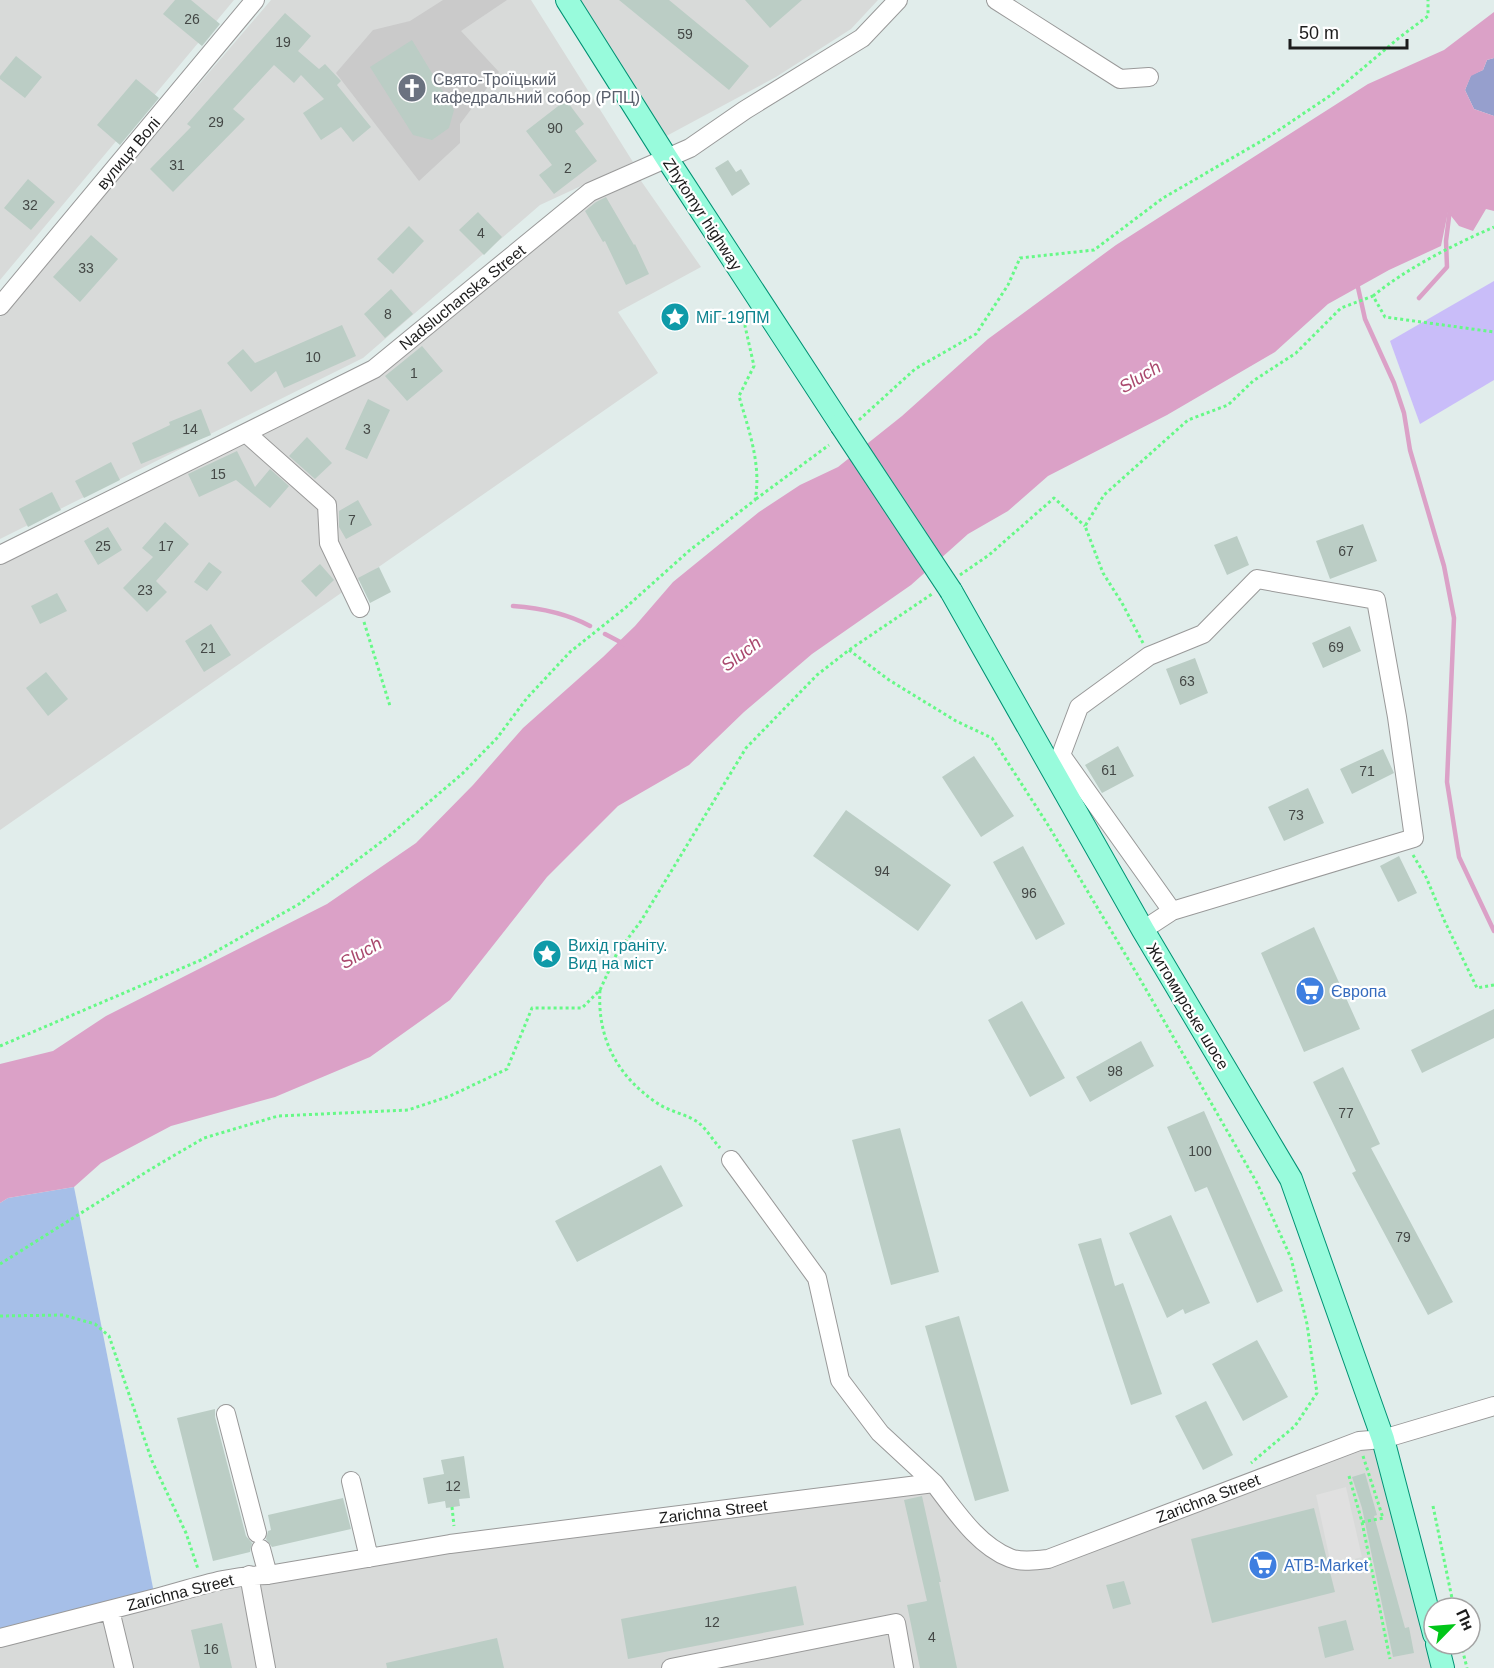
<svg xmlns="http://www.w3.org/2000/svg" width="1494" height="1668" font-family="Helvetica,sans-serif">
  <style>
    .residential { fill: #d8dad9 }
    .religious { fill: #cacaca }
    .grass { fill: #a6bfe8 }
    .forest { fill: #969fcd }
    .park { fill: #c9bdf9 }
    .parking { fill: #e0e0e0 }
    .water { fill: #dba1c7 }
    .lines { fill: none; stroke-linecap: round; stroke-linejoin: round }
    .stream { stroke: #dba1c7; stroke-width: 4.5 }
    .building { fill: #bbcdc5 }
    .minor-casing { stroke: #999; stroke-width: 20 }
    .major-casing { stroke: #019274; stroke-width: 24 }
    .path { stroke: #66f987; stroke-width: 3; stroke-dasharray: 3 3; stroke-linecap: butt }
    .minor { stroke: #fff; stroke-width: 18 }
    .major { stroke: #98fbdc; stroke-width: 22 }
    .major-bridge-casing { stroke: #019274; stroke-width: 24; stroke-linecap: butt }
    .major-bridge { stroke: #98fbdc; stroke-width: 22 }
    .labels { text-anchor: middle; stroke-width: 4.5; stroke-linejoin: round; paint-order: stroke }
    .number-label { font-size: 14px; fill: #444846 }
    .worship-label { font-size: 16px; fill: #5b616d; stroke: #fff; text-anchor: start }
    .street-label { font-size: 16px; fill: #1c1c1c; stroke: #fff }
    .culture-label { font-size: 16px; fill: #0d838f; stroke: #fff; text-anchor: start }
    .shop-label { font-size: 16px; fill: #366cbe; stroke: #fff; text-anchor: start }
    .water-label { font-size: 18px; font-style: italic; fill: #aa496e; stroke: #fff }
  </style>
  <rect width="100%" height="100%" fill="#e1edeb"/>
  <path class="residential" d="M0,0H234L0,280Z
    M271,0H531L633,162L540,205L363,358L0,539V317Z
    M575,0H878L851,29L776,77L659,140Z
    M639,178L701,267L618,312L658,373L0,830V559L377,372L594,195Z
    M1383,1439L1443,1668H0V1638L203,1583L934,1483L963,1520L1028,1561Z"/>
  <path class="religious" d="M443,0H507L461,31L499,72L460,124V143L419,181L336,73L373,30L410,21Z"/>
  <path class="grass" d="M74,1187L155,1598L0,1638V1203L8,1198Z"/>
  <path class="forest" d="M1494,58V116L1474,109L1465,90L1471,75L1483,70L1487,60Z"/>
  <path class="park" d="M1494,281V380L1420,424L1390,341Z"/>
  <path class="parking" d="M1346,1487L1362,1557L1331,1565L1316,1495Z"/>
  <path class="water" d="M1494,12V58L1487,60L1483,70L1471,76L1465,90L1474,109L1494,116V211L1486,209L1473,231L1459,226L1448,212L1441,246L1389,270L1328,304L1275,352L1167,415L1048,476L1008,511L968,534L911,585L812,654L744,712L689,765L618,806L547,877L450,1000L370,1057L275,1097L171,1126L101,1163L74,1187L8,1198L0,1203V1064L53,1051L106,1016L327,904L416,843L473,785L523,728L603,657L635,626L673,582L759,512L800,485L838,467L902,416L988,339L1116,245L1368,84L1444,50Z"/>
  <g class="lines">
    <path class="stream" d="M1357,283L1365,319L1394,383L1404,413L1410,450L1444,566L1454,618L1447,782L1459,857L1494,931
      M1419,298L1447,267L1446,241L1450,209
      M513,606C540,608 566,613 590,626
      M605,634L624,644"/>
  </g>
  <path class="building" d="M175,0H191L220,24L202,46L163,14Z
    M619,0H669L749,66L729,90Z
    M745,0H802L770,28Z
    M285,13L311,36L298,51L319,69L325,64L341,81L337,85L371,127L353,142L341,127L321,140L303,113L324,99L301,75L294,83L274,65L233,109L245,119L173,192L150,169L191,127L187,124Z
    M412,40L454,110L449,128L432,140L413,135L370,67Z
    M16,56L42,77L25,98L0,79V76Z
    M136,79L159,98L120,145L97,125Z
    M566,100L584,124L575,131L597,161L554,194L539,175L552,165L526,131Z
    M728,160L736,172L741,169L750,184L732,196L715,168Z
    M28,179L55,202L31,230L4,208Z
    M606,197L634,245L635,244L649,274L626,285L605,241L603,242L585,211L596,202Z
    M478,212L502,237L484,255L459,230Z
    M409,226L424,241L393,274L377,259Z
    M91,235L118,259L80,302L53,277Z
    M391,289L413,314L385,338L364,314Z
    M342,325L356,356L284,388L276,371L251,392L227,363L243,349L255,363Z
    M422,346L443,371L407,401L385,376Z
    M368,399L390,410L367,459L345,449Z
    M201,409L211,435L141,464L132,443L170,425L169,422Z
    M307,437L332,463L315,479L289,456Z
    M237,451L255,487L270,469L289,486L270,508L236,480L199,497L188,474Z
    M111,462L120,480L84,498L75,481Z
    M52,492L61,510L28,527L19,509Z
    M358,500L372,525L346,539L339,527V511Z
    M165,522L189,544L156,581L167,592L147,612L123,588L153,557L142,548Z
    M1363,524L1377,561L1330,579L1316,541Z
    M108,527L122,550L98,565L84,541Z
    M1237,536L1249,565L1227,575L1214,545Z
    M209,562L222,572L207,591L194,582Z
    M320,564L334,580L316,597L301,581Z
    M379,567L391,592L370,603L358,578Z
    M57,593L67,611L40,624L31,606Z
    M211,624L231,655L204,672L185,641Z
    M1350,626L1361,651L1323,668L1312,643Z
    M1195,658L1208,693L1180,705L1166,669Z
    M46,672L68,699L48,716L26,688Z
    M1118,746L1134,776L1102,793L1085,765Z
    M1383,749L1394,773L1352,794L1340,769Z
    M974,756L1014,816L981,837L942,777Z
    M1308,788L1324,823L1284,841L1268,807Z
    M846,810L951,885L918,931L813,856Z
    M1023,846L1065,924L1036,940L993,862Z
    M1399,856L1417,893L1398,902L1380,866Z
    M1314,927L1360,1029L1304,1052L1261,953Z
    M1022,1001L1065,1078L1030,1097L988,1020Z
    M1494,1009V1038L1422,1073L1411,1050Z
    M1141,1041L1154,1066L1090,1102L1076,1077Z
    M1343,1067L1380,1144L1371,1148L1453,1302L1428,1315L1352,1173L1356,1171L1313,1082Z
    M1204,1111L1283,1291L1257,1303L1207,1187L1195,1192L1167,1127Z
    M900,1128L939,1272L891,1285L852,1140Z
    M661,1165L683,1206L577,1262L555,1221Z
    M1171,1215L1210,1303L1185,1314L1183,1309L1167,1318L1129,1233Z
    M1101,1238L1115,1286L1123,1283L1162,1394L1131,1405L1078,1244Z
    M959,1316L1009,1491L975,1501L925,1326Z
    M1257,1340L1288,1397L1243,1421L1212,1364Z
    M1206,1401L1233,1455L1203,1470L1175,1416Z
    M215,1409V1417L246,1536L252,1543L250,1552L213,1561L177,1418Z
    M464,1456L470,1498L459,1499L460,1506L446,1508L445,1501L428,1504L423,1478L444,1474L441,1460Z
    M1365,1473L1377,1515L1374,1516L1405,1628L1409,1627L1414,1653L1393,1657L1362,1508L1352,1477Z
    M922,1496L941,1582H939L957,1668H920L907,1605L927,1601L904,1500Z
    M343,1498L351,1529L272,1547L266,1539L268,1531L271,1530L268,1515Z
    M1314,1508L1335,1592L1212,1623L1191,1539Z
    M1124,1581L1131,1604L1113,1609L1106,1585Z
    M796,1586L804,1625L628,1659L621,1619Z
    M1346,1620L1354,1650L1325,1658L1318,1627Z
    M222,1623L232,1668H200L191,1630Z
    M497,1638L504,1668H387L386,1663Z"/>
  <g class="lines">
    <g class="minor-casing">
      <path id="minor" d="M996,0L1120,79L1149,77
        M0,306L255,0
        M246,433L327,505L329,543L360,608
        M0,555L374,369L590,192L690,148L745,110L862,38L898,0
        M1143,930L1172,911L1414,838L1397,717L1376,600L1257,579L1203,634L1149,656L1079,707L1061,755L1172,911
        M731,1160L817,1278L840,1380L880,1433L934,1483
        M226,1414L257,1533
        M351,1481L369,1558
        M261,1549L268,1575
        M249,1575L266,1668
        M110,1610L124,1668
        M0,1638C51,1625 101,1612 152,1599C191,1589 227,1575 268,1575L450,1544L934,1483C955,1510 977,1545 1010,1558C1022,1563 1036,1560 1048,1559L1359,1441L1383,1439L1494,1406
        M671,1668L896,1623L904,1668"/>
    </g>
    <g class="major-casing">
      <path id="major" d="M567,0L666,157L841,425
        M951,591L1143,930L1291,1179L1383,1439L1434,1634
        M1437,1644L1443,1668"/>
    </g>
    <path class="path" d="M1373,296C1407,268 1453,245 1494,227
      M859,420L915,369L976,334L1008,285L1020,258L1094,250L1163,198L1270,136L1331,95L1400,37L1428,16V0
      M756,499L829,445
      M960,575L989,555L1054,498L1085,526
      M364,622L390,706
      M1143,643L1122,603L1103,573L1085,526L1104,495L1188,420L1228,405L1253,381L1296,353L1341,308L1373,296L1385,317L1494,332
      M849,650L889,680L956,721L992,738L1048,825L1140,979L1257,1183L1291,1258L1307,1324L1317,1393L1295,1426L1251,1463
      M1413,855L1426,877L1445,922L1477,988L1494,985
      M600,990C597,1038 617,1076 657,1103C670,1112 687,1114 699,1123C707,1130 713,1140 720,1148
      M0,1046L201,960L299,904L389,836L462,774L497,738L527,698L570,652L624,609L690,550L755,500C762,465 748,428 739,396L754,366L745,326L749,319
      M0,1264L151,1169L204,1138L278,1116L408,1110L450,1096L507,1069L532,1008H582L600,990L617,953L641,921L746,748L817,675L849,650L932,594
      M0,1316L63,1315L95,1324L109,1336L152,1461L186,1533L198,1569
      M1363,1456L1383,1518
      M1349,1476L1362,1522L1390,1659
      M1433,1506L1454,1608
      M452,1507L454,1526
      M1362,1522L1384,1518
      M1461,1644L1467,1668"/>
    <use href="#minor" class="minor"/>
    <use href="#major" class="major"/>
    <g class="major-bridge-casing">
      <path id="major-bridge" d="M841,425L951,591"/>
    </g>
    <use href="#major-bridge" class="major-bridge"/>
  </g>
  <defs>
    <g id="church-disc" transform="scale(1.5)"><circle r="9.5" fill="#6b7280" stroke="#fff"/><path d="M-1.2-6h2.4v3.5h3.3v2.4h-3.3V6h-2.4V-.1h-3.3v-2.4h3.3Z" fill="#fff"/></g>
    <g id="sight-disc" transform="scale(1.5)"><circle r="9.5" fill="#0f9aa8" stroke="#fff"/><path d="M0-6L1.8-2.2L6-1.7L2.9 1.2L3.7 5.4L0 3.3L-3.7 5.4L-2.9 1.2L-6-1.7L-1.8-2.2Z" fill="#fff"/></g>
    <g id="supermarket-disc" transform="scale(1.5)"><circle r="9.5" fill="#3f7fe0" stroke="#fff"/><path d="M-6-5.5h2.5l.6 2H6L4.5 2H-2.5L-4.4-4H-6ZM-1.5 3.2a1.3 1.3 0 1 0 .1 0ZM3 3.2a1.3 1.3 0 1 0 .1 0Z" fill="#fff"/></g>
  </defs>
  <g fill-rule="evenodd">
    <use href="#church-disc" x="412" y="88"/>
    <use href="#sight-disc" x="675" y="317"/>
    <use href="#sight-disc" x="547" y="954"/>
    <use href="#supermarket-disc" x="1310" y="991"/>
    <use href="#supermarket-disc" x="1263" y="1565"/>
  </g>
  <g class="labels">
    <g class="number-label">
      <text x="192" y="24">26</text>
      <text x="685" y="39">59</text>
      <text x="283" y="47">19</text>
      <text x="216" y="127">29</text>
      <text x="555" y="133">90</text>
      <text x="177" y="170">31</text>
      <text x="568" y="173">2</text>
      <text x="30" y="210">32</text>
      <text x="481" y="238">4</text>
      <text x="86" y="273">33</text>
      <text x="388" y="319">8</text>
      <text x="313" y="362">10</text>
      <text x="414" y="378">1</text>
      <text x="190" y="434">14</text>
      <text x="367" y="434">3</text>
      <text x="218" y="479">15</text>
      <text x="352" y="525">7</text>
      <text x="103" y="551">25</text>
      <text x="166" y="551">17</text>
      <text x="1346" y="556">67</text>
      <text x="145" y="595">23</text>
      <text x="1336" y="652">69</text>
      <text x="208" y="653">21</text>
      <text x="1187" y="686">63</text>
      <text x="1109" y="775">61</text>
      <text x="1367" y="776">71</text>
      <text x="1296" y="820">73</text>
      <text x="882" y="876">94</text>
      <text x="1029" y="898">96</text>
      <text x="1115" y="1076">98</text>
      <text x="1346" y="1118">77</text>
      <text x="1200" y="1156">100</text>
      <text x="1403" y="1242">79</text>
      <text x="453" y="1491">12</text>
      <text x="712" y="1627">12</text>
      <text x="932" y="1642">4</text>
      <text x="211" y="1654">16</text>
    </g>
    <g class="worship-label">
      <text x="433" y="85">Свято-Троїцький<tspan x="433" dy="18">кафедральний собор (РПЦ)</tspan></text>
    </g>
    <g class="street-label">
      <text transform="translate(128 153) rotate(-50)" y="6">вулиця Волі</text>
      <text transform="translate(703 214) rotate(57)" y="6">Zhytomyr highway</text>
      <text transform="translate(462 297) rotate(-39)" y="6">Nadsluchanska Street</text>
      <text transform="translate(1188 1006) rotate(59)" y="6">Житомирське шосе</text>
      <text transform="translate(1208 1498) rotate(-21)" y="6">Zarichna Street</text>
      <text transform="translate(713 1511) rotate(-7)" y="6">Zarichna Street</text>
      <text transform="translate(180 1592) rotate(-14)" y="6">Zarichna Street</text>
    </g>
    <g class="culture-label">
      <text x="696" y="323">МіГ-19ПМ</text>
      <text x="568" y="951">Вихід граніту.<tspan x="568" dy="18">Вид на міст</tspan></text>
    </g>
    <g class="shop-label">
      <text x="1331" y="997">Європа</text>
      <text x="1284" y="1571">ATB-Market</text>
    </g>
    <g class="water-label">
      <text transform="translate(1140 377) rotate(-31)" y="6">Sluch</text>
      <text transform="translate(741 654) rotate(-37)" y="6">Sluch</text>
      <text transform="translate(361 953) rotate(-30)" y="6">Sluch</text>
    </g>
  </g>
  <g transform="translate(1452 1626) rotate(65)"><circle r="28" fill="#ffffff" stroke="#a4a4a4" stroke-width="1.5"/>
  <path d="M0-4.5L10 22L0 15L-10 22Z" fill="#01c619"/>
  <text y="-9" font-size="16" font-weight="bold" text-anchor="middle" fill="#1c1c1c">Пн</text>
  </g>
  <path d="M1290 39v9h117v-9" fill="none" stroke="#1c1c1c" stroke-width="3"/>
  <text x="1299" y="39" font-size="18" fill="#1c1c1c" stroke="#ffffff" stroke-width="4.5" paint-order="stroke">50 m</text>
</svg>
